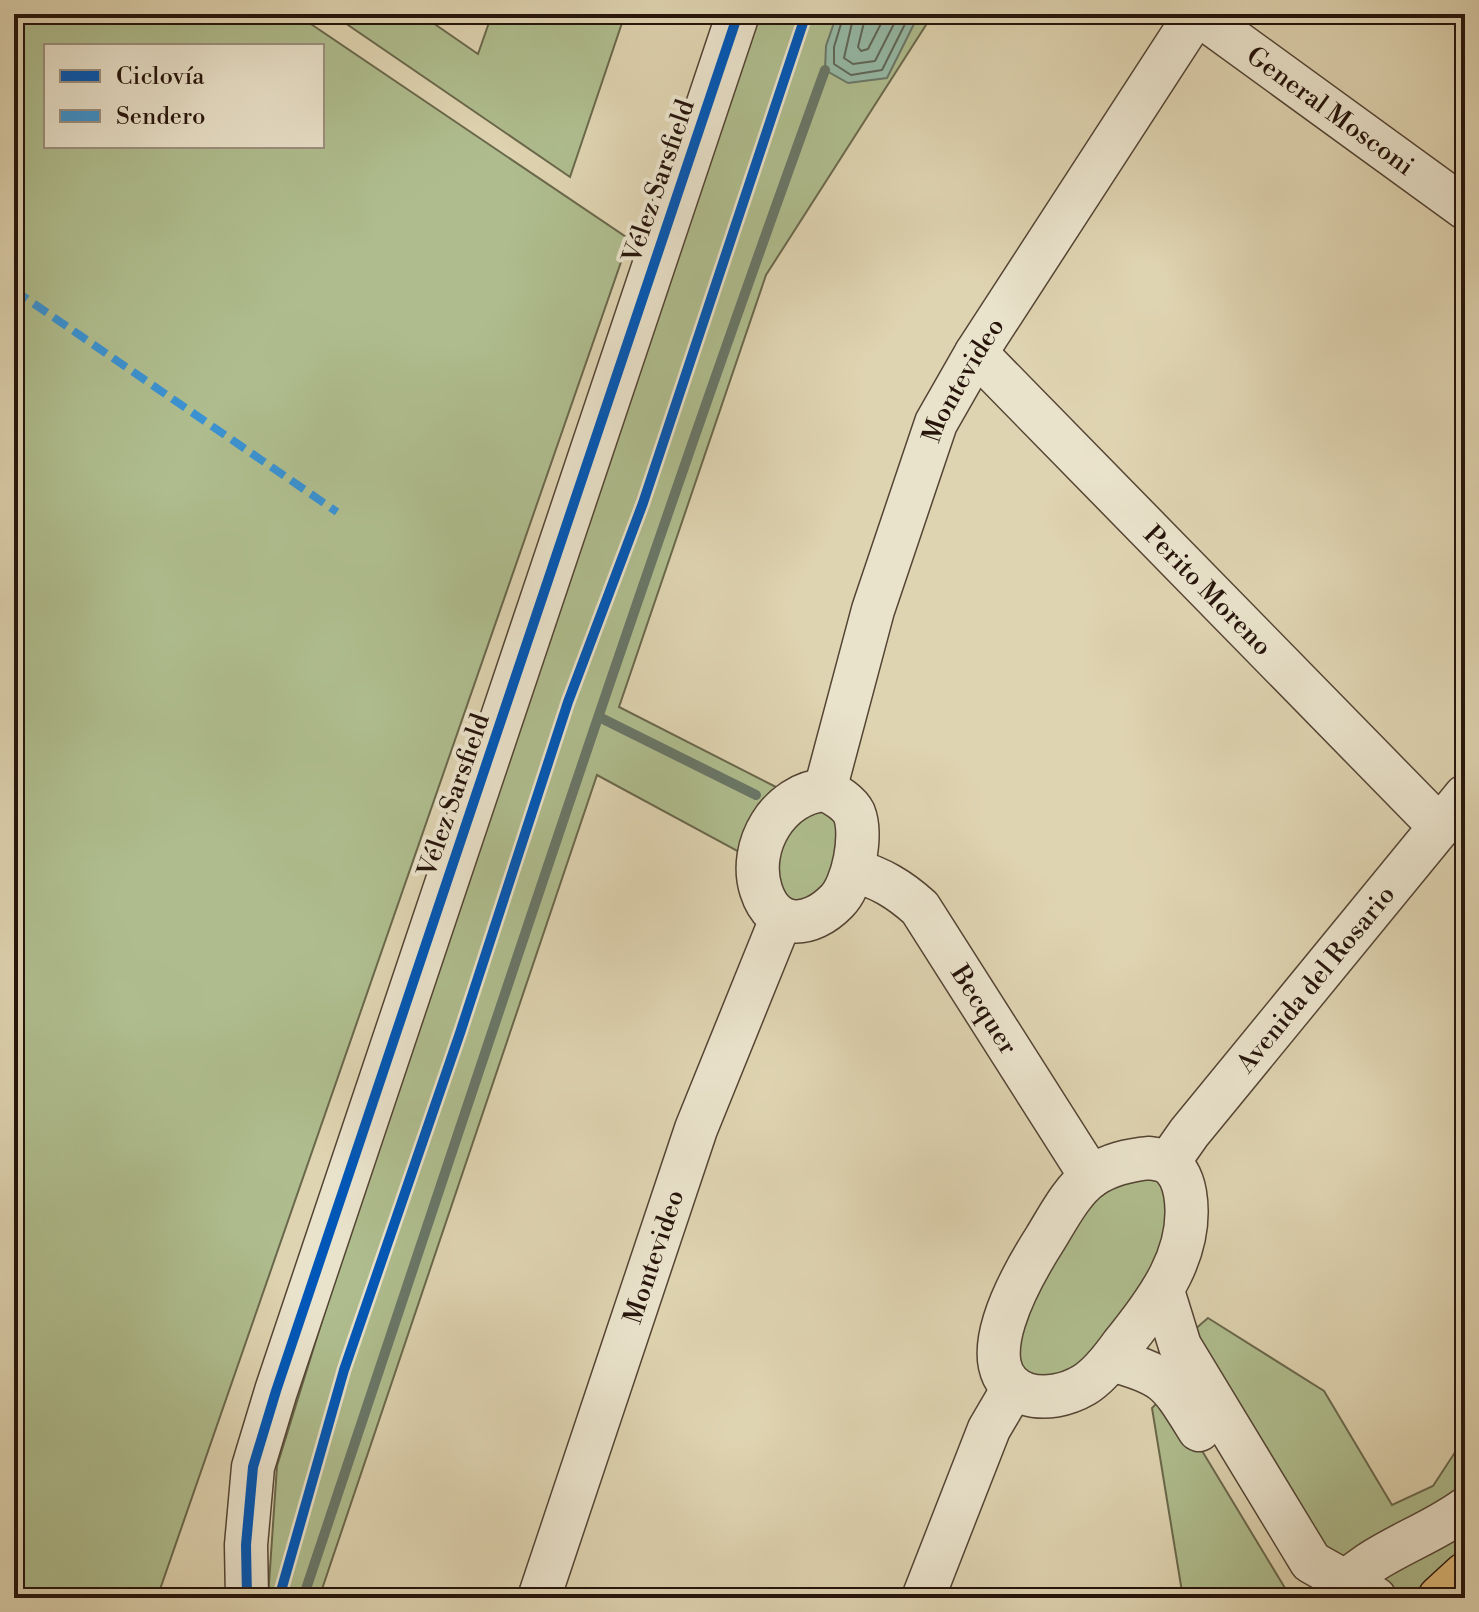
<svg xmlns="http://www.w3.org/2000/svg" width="1479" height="1612" font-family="'Libre Bodoni',serif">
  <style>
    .green { fill: #afbd8e; stroke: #6a684c; stroke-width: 2; fill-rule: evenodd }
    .water { fill: #95b9a6; stroke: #697768; stroke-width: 2 }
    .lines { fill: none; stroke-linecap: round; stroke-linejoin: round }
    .shore { stroke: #5e6658; stroke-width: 2 }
    .stream { stroke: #697768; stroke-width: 10 }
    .minor-casing { stroke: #544434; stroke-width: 45 }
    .major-casing { stroke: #26140b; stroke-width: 47 }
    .minor { stroke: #eae3cc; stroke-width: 42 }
    .major { stroke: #e0ba78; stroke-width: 44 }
    .quiet { stroke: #3b93d2; stroke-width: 8; stroke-dasharray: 16 8; stroke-linecap: butt }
    .cycleway-casing { stroke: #eae3cc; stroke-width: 15 }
    .cycleway { stroke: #0057b8; stroke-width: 10 }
    .labels { text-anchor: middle; stroke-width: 8; stroke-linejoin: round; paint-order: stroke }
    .street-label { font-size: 26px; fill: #26140b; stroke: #eae3cc }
  </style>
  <rect width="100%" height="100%" fill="#dfd4b1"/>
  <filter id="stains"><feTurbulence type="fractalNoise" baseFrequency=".0025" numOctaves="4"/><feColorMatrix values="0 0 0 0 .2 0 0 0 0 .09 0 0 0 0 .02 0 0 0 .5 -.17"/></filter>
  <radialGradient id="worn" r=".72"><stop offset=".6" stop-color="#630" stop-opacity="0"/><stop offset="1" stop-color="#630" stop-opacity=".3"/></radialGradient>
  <path class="green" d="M14,14H296L629,239L157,1598H14ZM322,46V146H46V46Z
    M332,14H420L478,54L492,14H625L570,177Z
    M758,14H933L766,275L619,707L778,788L741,853L597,775L319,1598H268L277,1466L340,1263L522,714Z
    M825,810L841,825L839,872L805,904L783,898L772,860L799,814Z
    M1146,1169L1175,1189L1159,1271L1077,1369L1051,1379L1026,1373L1016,1356L1015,1333L1085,1203Z
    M1208,1318L1324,1391L1392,1505L1433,1486L1465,1437V1492L1343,1559L1330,1554L1193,1331Z
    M1164,1396L1181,1416L1291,1598H1183L1152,1408Z
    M1465,1522V1559C1442,1577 1413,1612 1384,1588L1383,1570Z"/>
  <path class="water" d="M837,14H919L887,78L848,83L825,70L826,46Z"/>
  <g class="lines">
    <path class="shore" d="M844,14L834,47V64L851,75L882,70L910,14
      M854,14L844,58L853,64L875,61L899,14
      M866,14L858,47L861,51L868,49L886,14"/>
    <path class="stream" d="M599,717L756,795
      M303,1598C474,1088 641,576 825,70"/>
    <g class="minor-casing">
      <g id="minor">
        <path id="s1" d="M1198,14L1465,208"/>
        <path id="s2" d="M976,353L1440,827"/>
        <path id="s3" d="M825,790L873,610L936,423L976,353L1196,14"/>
        <path d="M825,790C835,794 849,803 854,813C863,835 853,885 837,901C810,929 774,931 761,890C747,846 779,793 825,790Z"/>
        <path id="s4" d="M853,870C880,878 899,889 920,908L1091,1177"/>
        <path d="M1150,1158C1155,1159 1163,1160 1167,1162C1178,1169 1183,1182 1185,1193C1195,1252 1157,1302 1122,1345C1112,1359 1099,1376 1084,1385C1067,1395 1045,1400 1026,1394C964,1372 1024,1272 1045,1239C1058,1218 1072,1190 1092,1176C1110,1164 1129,1160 1150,1158Z"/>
        <path id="s5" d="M1168,1163L1189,1133L1465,796"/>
        <path d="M1163,1291L1180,1346L1311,1562L1375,1598"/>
        <path d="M1111,1360C1167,1375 1169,1382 1199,1430"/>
        <path d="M247,1598L246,1545L253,1467L276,1391L738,14"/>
        <path id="s6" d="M539,1598L696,1129L781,919"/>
        <path d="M923,1598L989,1429L1013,1388"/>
        <path d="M1331,1598C1368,1552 1419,1542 1465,1509"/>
      </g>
    </g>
    <g class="major-casing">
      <path id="major" d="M1440,1598L1465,1575"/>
    </g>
    <use href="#minor" class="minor"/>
    <use href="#major" class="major"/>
    <path class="quiet" d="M14,290L337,512"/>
    <g class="cycleway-casing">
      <path id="cycleway" d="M247,1598L246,1545L253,1467L276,1391L738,14
        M279,1598L344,1370L460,1033L568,702L643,503L806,14"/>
    </g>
    <use href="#cycleway" class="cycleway"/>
  </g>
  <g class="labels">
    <g class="street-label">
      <text dy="9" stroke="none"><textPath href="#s1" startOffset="164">General Mosconi</textPath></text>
      <text transform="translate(658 181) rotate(-71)" y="9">Vélez Sarsfield</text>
      <text dy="9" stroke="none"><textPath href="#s3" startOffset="434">Montevideo</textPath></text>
      <text dy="9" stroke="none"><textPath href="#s2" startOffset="332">Perito Moreno</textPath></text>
      <text transform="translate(453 795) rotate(-71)" y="9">Vélez Sarsfield</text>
      <text dy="9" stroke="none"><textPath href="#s5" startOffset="236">Avenida del Rosario</textPath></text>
      <text dy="9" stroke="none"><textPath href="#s4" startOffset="198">Becquer</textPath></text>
      <text dy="9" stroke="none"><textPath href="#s6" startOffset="360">Montevideo</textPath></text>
    </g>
  </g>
  <rect width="1479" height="1612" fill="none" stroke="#dfd4b1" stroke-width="48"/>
  <rect x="16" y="16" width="1447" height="1580" fill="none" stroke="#26140b" stroke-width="4"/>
  <rect x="24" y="24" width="1431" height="1564" fill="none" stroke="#26140b" stroke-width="2"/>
  <rect x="44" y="44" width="280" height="104" fill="#eae3cc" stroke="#9c907f" stroke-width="2"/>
  <rect x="60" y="70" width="40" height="12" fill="#0057b8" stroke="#9c907f" stroke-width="2"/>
  <text x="116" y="84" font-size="24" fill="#26140b">Ciclovía</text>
  <rect x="60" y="110" width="40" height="12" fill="#3b93d2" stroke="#9c907f" stroke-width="2"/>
  <text x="116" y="124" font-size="24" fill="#26140b">Sendero</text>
  <rect width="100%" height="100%" filter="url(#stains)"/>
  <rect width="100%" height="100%" fill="url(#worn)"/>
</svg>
